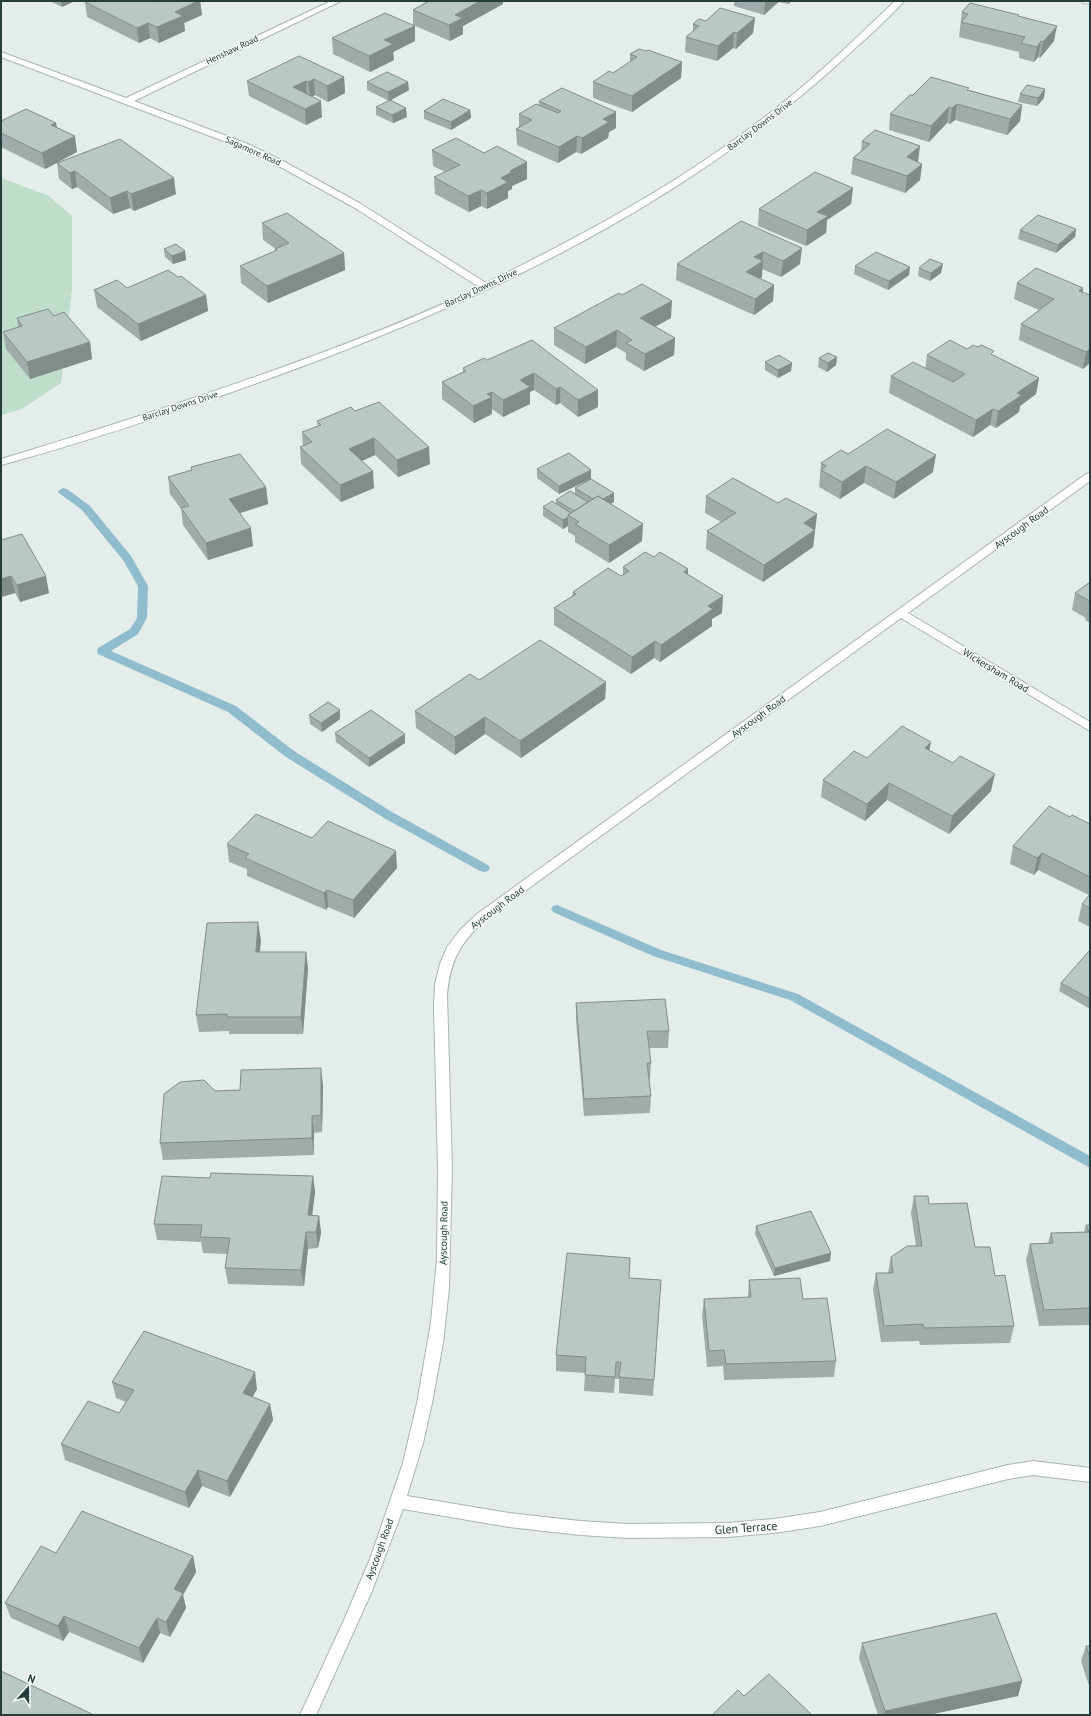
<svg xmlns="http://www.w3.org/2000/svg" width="1091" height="1716" font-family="'PT Sans',sans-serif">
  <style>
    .green { fill: #bfddcb }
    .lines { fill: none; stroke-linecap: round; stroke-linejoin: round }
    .stream { fill: #90bdce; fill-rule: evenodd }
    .minor-casing { stroke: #a8b5b2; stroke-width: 2 }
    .minor { fill: #fff; fill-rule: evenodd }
    .wall { fill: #a0aca9 }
    .shaded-wall { fill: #828c89 }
    .building { fill: #bac8c4; stroke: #828c89 }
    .labels { text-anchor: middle; stroke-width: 3; stroke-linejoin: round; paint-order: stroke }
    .far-street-label { font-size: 9px; fill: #253e3a; stroke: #f5faf8 }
    .street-label { font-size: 10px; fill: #253e3a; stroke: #f5faf8 }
    .near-street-label { font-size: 12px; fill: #253e3a; stroke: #f5faf8 }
  </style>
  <rect width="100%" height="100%" fill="#e5edea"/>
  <path class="green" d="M1,178L49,196L72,216V288L61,383L22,409L1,415Z"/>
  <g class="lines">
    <path class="stream" d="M63,488L67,489L90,506L131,556L148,586L147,618L138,634L111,651L236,706L294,751L392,812L488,865L490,868L488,871L484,872L480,871L384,818L286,757L228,712L98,654L97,651L98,648L130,629L137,618L138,586L123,560L82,510L59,493L58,491Z
      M557,905L661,950L798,994L1090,1156V1168L790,1000L653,956L553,912L551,909L553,906Z"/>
    <g class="minor-casing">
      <path id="minor" d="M331,1H341L134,101L248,144L283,161L361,204L486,283C579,237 671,188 754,125C805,88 850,44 895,1H904C884,24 859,44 837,65C664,220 449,316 232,392C156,418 79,444 1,465V459C114,425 226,389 337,347C384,329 433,310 479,287L355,208L277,165L242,148L1,57V52L126,98Z
        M1082,1H1090V4L1083,3Z
        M1090,473V481L908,613L1090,722V731L901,618L485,920C460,943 450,961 447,995L452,1168L449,1288L443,1343L432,1403L423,1443L407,1496L509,1513L580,1521L628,1524L728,1523L774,1519L820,1512L1008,1465L1033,1461L1090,1468V1482L1033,1475L1008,1479L820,1526L774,1533L728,1537L628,1538L580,1535L509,1527L403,1509L372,1591L316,1715H300L344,1620L370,1559L403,1463L417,1403L431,1322L437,1259L438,1168L434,1005L435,984L440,964L447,947L461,929L477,914L1086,474Z"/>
    </g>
    <use href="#minor" class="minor"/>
  </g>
  <path class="wall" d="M50,1H75L62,7Z
    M155,1H200L202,15L184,23L185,31L159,43L150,38L139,43L87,17L85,2H154Z
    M428,1H503V4L463,26V34L450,41L413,25V10Z
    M734,1H792L788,4L779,2L764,15L734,6Z
    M962,12L1019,15V17L1054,41L1040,58L1038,57L1034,62L1019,58V52L959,37Z
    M755,18L753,33L736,49L733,48L717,61L685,52L686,37L693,31V24L706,21Z
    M332,38L415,41L393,52L394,60L370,72L333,54Z
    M646,51L682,62L681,78L632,112L593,98V82L613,73L630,62V54Z
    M344,77L345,93L328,102L315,95L312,96L322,117L306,125L249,96L247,81Z
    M367,82L409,90L389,101L367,90Z
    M969,90L1022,105L1020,121L1007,135L955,120L950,124L947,123L929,142L889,130L890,114L913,95Z
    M1020,94L1044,98L1037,106L1018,102Z
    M539,101L616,128L609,132L608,138L581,154L576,152L558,163L517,145L516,129L519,128V114L539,105Z
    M376,107L407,117L393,123L376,115Z
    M470,110L471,118L451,130L424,119V111Z
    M1,121L56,123L57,128L77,152L58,162L176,194L134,211L130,208L113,214L77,187L72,189L59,179L57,163L45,169L1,147Z
    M862,141L922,164L920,180L905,193L851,174L853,158L861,151Z
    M432,150L484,153L527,162V179L512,186V189L508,191V198L487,209L481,206L469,212L435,194L434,177L445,172L433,166Z
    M853,188L851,204L827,220L826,233L806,246L758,226L759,209Z
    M741,221L800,264L781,277L762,269V277L760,279L774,285L773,301L754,315L676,280L677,264Z
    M262,223L344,253L345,270L268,303L241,283L240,266L275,251L276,249L263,240Z
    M1076,229L1075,237L1056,253L1018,239L1020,230Z
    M164,249L185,251L186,260L173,264L165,257Z
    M855,266L909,275L888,290L854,274Z
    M919,268L941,273L930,281L918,276Z
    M178,277L206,295L208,311L141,341L97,307L94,290L127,288Z
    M1017,283L1083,288V292L1090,295V363L1083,369L1019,340L1021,324L1039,310L1014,299Z
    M54,316L90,342L92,359L30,379L6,349L3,332L18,327L17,318Z
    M671,318L655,326L675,338L674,355L644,371L626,360V353L616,347L585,364L554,345V328Z
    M967,349L993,355L1039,378L1036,394L1020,406L1019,412L996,428L990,425L973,437L889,393L891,376L925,369L927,355Z
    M837,357L836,365L827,372L818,367L819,358Z
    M487,360L598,390V407L578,417L560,403L556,405L534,390L530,392V404L503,417L492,409V414L474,423L442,399V382L463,372V368Z
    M765,362L792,363L791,371L778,378L765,370Z
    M355,411L430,464L398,477L375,455L362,461L374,488L341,502L301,464L300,447L303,446L302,432L318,426L317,421Z
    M848,454L933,472L894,499L864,483L840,499L819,487L821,463Z
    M191,467L266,487L268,504L240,513L253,546L208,560L183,525L181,508L184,513L170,494L168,477L191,470Z
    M537,469L591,479L614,493V502L610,504L642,541L609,563L575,542V536L568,532V526L563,529L543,516V507L556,504V500L575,494V488L590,479L559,494L537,478Z
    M706,496L778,503L817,514L813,547L763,582L706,549L707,531L721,522L705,513Z
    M1,540L49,593L20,602L15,593L1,597Z
    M654,557L688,569V575L722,613L712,619V626L660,662L654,658L631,674L554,625V608L572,596L573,592L621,576L623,575V567Z
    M1090,582V623L1085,620L1086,618L1072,610L1075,593Z
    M479,680L606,682L605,699L521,758L485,734L455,755L416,728L415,711Z
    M309,715L340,719L322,732L310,724Z
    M335,733L405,734V743L369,767L336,742Z
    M930,751L991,791L949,834L887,800L865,821L821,797L823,780L867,758Z
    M1070,817L1090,824V927L1078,921L1082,904L1089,895L1038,870L1034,875L1010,864L1013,846Z
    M312,838L397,868L354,918L328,907L326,910L247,876V869L229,862L227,844Z
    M261,940L260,952H306L308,969L303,1034H229V1031L199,1032L196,1015Z
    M1090,950V1009L1059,991L1061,983Z
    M576,1003L669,1031L668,1048H649L651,1063L650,1080H649L651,1096L650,1113L584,1116L576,1020Z
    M323,1085L322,1132L314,1133V1155L163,1160L160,1143L215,1091L240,1090Z
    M313,1176L315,1192L312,1215L319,1216L321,1233L318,1248L308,1249L304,1286L228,1284L225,1268L227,1254L203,1253L201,1242L157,1240L154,1224L210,1178Z
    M914,1196L929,1204L975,1247L995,1276L1014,1326L1010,1343L920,1345L919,1341L881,1342L873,1290L876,1273H888L891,1257L916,1246L911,1213Z
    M1086,1225H1090V1325L1039,1326L1026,1260L1030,1244L1048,1243L1051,1233L1084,1232Z
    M756,1226L830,1261L774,1276L755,1234Z
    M629,1278L661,1280L653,1396L619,1393V1379H615L614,1393L584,1391L585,1373L556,1371V1355Z
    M749,1280L803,1299L836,1361L834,1377L724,1380L723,1366L707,1367L702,1315L704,1299L748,1297Z
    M112,1382L257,1389L252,1397L270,1404L273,1420L230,1497L202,1486L189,1508L65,1460L61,1444L119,1413L126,1402L116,1398Z
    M56,1553L193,1556L196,1572L183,1595L186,1608L170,1637L160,1633L143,1663L69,1632L63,1641L11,1618L5,1603Z
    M862,1643L1022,1681L1018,1696L928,1715H878L859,1658Z
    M1086,1646H1090V1689L1081,1661Z"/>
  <path class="shaded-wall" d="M61,1H75L62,7Z
    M198,1H200L202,15L184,23L185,31L159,43L157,27L175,12Z
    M480,1H503V4L463,26V34L450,41L449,25L455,15Z
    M765,1H779L764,15Z
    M789,1H792L788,4Z
    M755,18L753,33L736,49L737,33Z
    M148,23L150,38L139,43L137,28Z
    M415,26V41L393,52L394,60L370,72L369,56L384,40Z
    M1057,26L1054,41L1040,58L1043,42Z
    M734,32L733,48L717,61L718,46Z
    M1041,41L1038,57L1034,62L1037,47Z
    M682,62L681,78L632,112V96Z
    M344,77L345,93L328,102L327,86Z
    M314,79L315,95L310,98L308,82Z
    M306,81L307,96L293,87Z
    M408,82L409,90L389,101L388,92Z
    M1045,89L1044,98L1037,106L1038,98Z
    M321,101L322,117L306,125L305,109Z
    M957,104L955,120L950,124L952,108Z
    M1022,105L1020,121L1007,135L1010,119Z
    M949,107L947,123L929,142L931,126Z
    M406,108L407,117L393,123L392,115Z
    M470,110L471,118L451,130V122Z
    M616,112V128L609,132L608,138L581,154L582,138L603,119Z
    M56,123L58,139L51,125Z
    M75,136L77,152L45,169L42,153Z
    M577,136L576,152L558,163L559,147Z
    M920,146L918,162L907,157Z
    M527,162V179L512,186V189L508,191V198L487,209V193L501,178L510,171Z
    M922,164L920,180L905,193L907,176Z
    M75,171L77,187L72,189L70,173Z
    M174,178L176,194L134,211L131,194Z
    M853,188L851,204L827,220L826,233L806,246L807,230L817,212Z
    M481,190V206L469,212L468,196Z
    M127,191L130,208L113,214L110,198Z
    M1076,229L1075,237L1056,253L1058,245Z
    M802,248L800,264L781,277L783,261Z
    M185,251L186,260L173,264L172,256Z
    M763,252L762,261H763L762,277L745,289L746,272L754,257Z
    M344,253L345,270L268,303L267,286Z
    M943,264L941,273L930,281L931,273Z
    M910,267L909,275L888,290L889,281Z
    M774,285L773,301L754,315L755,299Z
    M1083,288L1080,304L1079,291Z
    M206,295L208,311L141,341L138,324Z
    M672,301L671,318L640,335V318Z
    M617,330L616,347L585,364L586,347Z
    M675,338L674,355L644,371L645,354Z
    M90,342L92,359L30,379L27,362Z
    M1090,349V363L1083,369L1086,352Z
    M837,357L836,365L827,372L828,363Z
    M792,363L791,371L778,378V370Z
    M534,373V390L530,392V404L503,417V400L520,380Z
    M1039,378L1036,394L1020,406L1019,412L996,428L998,411L1017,393Z
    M560,387V403L556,405V389Z
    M598,390V407L578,417V400Z
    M492,392V414L474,423L473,406L487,394Z
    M993,409L990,425L973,437L976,420Z
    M374,438L375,455L350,466L349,449Z
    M429,447L430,464L398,477L397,460Z
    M936,455L933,472L894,499L896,482Z
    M866,466L864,483L840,499L842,482Z
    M591,470V479L559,494V486Z
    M373,471L374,488L341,502L340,485Z
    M266,487L268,504L231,516L229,499Z
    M614,493V502L598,511V502Z
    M817,514L813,547L763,582L764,565L804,523Z
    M568,517V526L563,529V520Z
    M643,524L642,541L609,563V545Z
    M251,528L253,546L208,560L206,543Z
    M688,569L687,586L684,572Z
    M11,576L15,593L1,597V579Z
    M46,576L49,593L20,602L17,585Z
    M723,596L722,613L712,619V626L660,662L661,645L708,606Z
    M655,641L654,658L631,674L632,657Z
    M606,682L605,699L521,758L520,741Z
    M340,710V719L322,732L321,723Z
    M485,717V734L455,755V737Z
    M405,734V743L369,767V758Z
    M931,742L928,759L925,748Z
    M995,774L991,791L949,834L952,816Z
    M889,783L887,800L865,821L867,804Z
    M396,851L397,868L354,918L353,900Z
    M1042,853L1038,870L1034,875L1037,858Z
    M327,890L328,907L326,910L324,893Z
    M258,922L261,940L258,969L256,952Z
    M306,952L308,969L303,1034L301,1017Z
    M321,1068L323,1085L322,1132L321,1115Z
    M312,1116L314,1133V1155L312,1138Z
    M313,1176L315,1192L310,1232L308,1215Z
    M319,1216L321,1233L318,1248L316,1232Z
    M306,1232L308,1249L304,1286L301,1270Z
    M831,1253L830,1261L774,1276L775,1268Z
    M255,1372L257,1389L245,1410L243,1393Z
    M270,1404L273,1420L230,1497L227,1481Z
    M198,1470L202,1486L189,1508L185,1492Z
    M193,1556L196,1572L183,1595L186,1608L170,1637L166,1622L174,1589Z
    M64,1616L69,1632L63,1641L58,1626Z
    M157,1618L160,1633L143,1663L139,1648Z
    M1022,1681L1018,1696L928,1715H884L885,1711Z"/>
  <path class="building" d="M86,1H152L154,2L155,1H198L175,12L183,16L157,27L148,23L137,28L85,2Z
    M429,1H480L455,15L463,18L449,25L413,10Z
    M970,3L1019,15L1018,16L1057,26L1043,42L1041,41L1037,47L1021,43L1025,37L961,22L968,14L962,12Z
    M720,8L755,18L737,33L734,32L718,46L686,37L699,26L693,24L699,19L706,21Z
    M385,13L415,26L384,40L393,44L369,56L332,38Z
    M639,49L646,51L648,50L682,62L632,96L593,82L609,71L613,73L637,57L630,54Z
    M299,56L344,77L327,86L314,79L308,82L306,81L293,87L321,101L305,109L247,81Z
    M387,72L408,82L388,92L367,82Z
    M931,77L969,88L967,90L1022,105L1010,119L957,104L952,108L949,107L931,126L890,114L910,95H913Z
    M1027,85L1045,89L1038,98L1020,94Z
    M562,88L616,112L603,119L609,122L582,138L577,136L559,147L516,129L532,120L519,114L536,104L558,113L561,111L539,101Z
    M443,99L470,110L451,122L424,111Z
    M390,100L406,108L392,115L376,107Z
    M26,109L56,123L51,125L75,136L42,153L1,133V121Z
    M875,130L920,146L907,157L922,164L907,176L853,158L870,144L862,141Z
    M456,138L484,153L497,146L527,162L510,171L512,172L501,178L508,182L487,193L481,190L468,196L434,177L460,165L432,150Z
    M120,139L174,178L131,194L127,191L110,198L75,171L70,173L57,163Z
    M815,172L853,188L817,212L828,216L807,230L759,209Z
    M287,213L344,253L267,286L240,266L277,250L275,249L289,243L262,223Z
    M1038,215L1076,229L1058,245L1020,230Z
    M741,221L802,248L783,261L763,252L754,257L763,261L746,272L774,285L755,299L677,264Z
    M176,244L185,251L172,256L164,249Z
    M876,252L910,267L889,281L855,266Z
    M930,259L943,264L931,273L919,268Z
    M1036,268L1083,288L1079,291L1090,295V349L1086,352L1021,324L1054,299L1017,283Z
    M168,270L178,277L181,276L206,295L138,324L94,290L117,280L127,288Z
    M642,284L672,301L640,318L675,338L645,354L626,343L632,340L617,330L586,347L554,328L619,293L622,295Z
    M48,309L54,316L64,312L90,342L27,362L3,332L22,326L17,318Z
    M532,340L598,390L578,400L560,387L556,389L534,373L520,380L530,387L503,400L492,392L487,394L492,397L473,406L442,382L466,371L463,368L484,358L487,360Z
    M950,340L967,349L973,345L978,347L981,345L994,351L991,354L1039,378L1017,393L1022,395L998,411L993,409L976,420L891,376L913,362L953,382L965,374L927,355Z
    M828,353L837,357L828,363L819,358Z
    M779,355L792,363L778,370L765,362Z
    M379,402L429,447L397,460L374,438L349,449L373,471L340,485L300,447L312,442L302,432L321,425L317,421L351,407L355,411Z
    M887,429L936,455L896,482L866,466L842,482L821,470L826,466L821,463L841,450L848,454Z
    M569,453L591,470L559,486L537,469Z
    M240,454L266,487L229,499L251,528L206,543L181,508L189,506L168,477L192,470L191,467Z
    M733,478L778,503L786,498L817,514L804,523L815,530L764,565L707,531L736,513L706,496Z
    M591,479L614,493L603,499L598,496L593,499L575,488Z
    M570,491L588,502L574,511L556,500Z
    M598,496L643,524L609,545L575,524L579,522L568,515Z
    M552,501L571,513L568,515V517L563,520L543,507Z
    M22,534L46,576L17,585L11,576L1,579V540Z
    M645,552L654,557L660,552L688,569L684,572L723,596L708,606L713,609L661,645L655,641L632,657L554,608L576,594L573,592L608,568L621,576L629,571L623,567Z
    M1090,582V601L1075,593Z
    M540,640L606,682L520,741L485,717L455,737L415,711L470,674L479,680Z
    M328,702L340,710L321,723L309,715Z
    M371,710L405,734L369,758L335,733Z
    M902,726L931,742L925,748L953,763L960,756L995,774L952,816L889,783L867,804L823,780L854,751L867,758Z
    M1049,806L1070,817L1072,815L1090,824V877L1042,853L1037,858L1013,846Z
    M256,814L312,838L328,821L396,851L353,900L327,890L324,893L245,858L249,854L227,844Z
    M1090,894V908L1082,904Z
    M258,922L256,952H306L301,1017H227V1014L196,1015L207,923Z
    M1090,950V999L1061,983Z
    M665,999L669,1031H647L651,1063H647L651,1096L584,1099L576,1003Z
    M321,1068V1115L312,1116V1138L160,1143L164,1094L180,1082L204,1080L215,1091L240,1090L241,1070Z
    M211,1173L313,1176L308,1215L319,1216L316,1232H306L301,1270L225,1268L230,1238L200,1237L202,1225L154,1224L162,1176L210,1178Z
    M914,1196H928L929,1204L967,1203L975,1247H990L995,1276L1005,1275L1014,1326L924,1328L923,1324L884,1326L876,1273H893L891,1257L907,1246H922Z
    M811,1211L831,1253L775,1268L756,1226Z
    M1086,1225H1090V1308L1044,1310L1030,1244L1053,1243L1051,1233L1089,1232Z
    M567,1253L630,1258L629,1278L661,1280L654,1380L619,1377L621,1362H616L615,1377L585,1375L586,1357L556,1355Z
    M800,1278L803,1299L827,1298L836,1361L726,1364L724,1350L709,1351L704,1299L751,1297L749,1280Z
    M144,1331L255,1372L243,1393L270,1404L227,1481L198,1470L185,1492L61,1444L88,1401L119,1413L134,1390L112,1382Z
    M82,1511L193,1556L174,1589L183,1593L166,1622L157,1618L139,1648L64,1616L58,1626L5,1603L41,1546L56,1553Z
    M996,1613L1022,1681L885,1711L862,1643Z
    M1086,1646H1090V1658Z
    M1,1671L94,1715H1Z
    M769,1674L812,1715H712L738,1690L744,1696Z"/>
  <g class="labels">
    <g class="far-street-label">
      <text transform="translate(232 50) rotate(-25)" y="3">Henshaw Road</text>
      <text transform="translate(760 125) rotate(-37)" y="3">Barclay Downs Drive</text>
      <text transform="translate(253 151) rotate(24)" y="3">Sagamore Road</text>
      <text transform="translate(481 288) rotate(-25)" y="3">Barclay Downs Drive</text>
      <text transform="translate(180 406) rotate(-18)" y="3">Barclay Downs Drive</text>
    </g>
    <g class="street-label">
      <text transform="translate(1021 527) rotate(-36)" y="4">Ayscough Road</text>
      <text transform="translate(996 670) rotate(31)" y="4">Wickersham Road</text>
      <text transform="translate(758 716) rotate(-36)" y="4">Ayscough Road</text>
      <text transform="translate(497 907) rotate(-37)" y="4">Ayscough Road</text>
      <text transform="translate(443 1233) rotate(-89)" y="4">Ayscough Road</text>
      <text transform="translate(379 1549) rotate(-70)" y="4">Ayscough Road</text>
    </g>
    <g class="near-street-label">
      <text transform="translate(746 1528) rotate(-4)" y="4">Glen Terrace</text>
    </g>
  </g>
  <rect width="1091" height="1716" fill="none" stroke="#253e3a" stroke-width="4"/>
  <g transform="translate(28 1688) rotate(21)" stroke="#f5faf8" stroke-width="3" paint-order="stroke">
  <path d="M0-3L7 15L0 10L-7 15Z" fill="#253e3a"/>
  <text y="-6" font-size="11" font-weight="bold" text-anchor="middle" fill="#253e3a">N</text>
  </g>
</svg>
